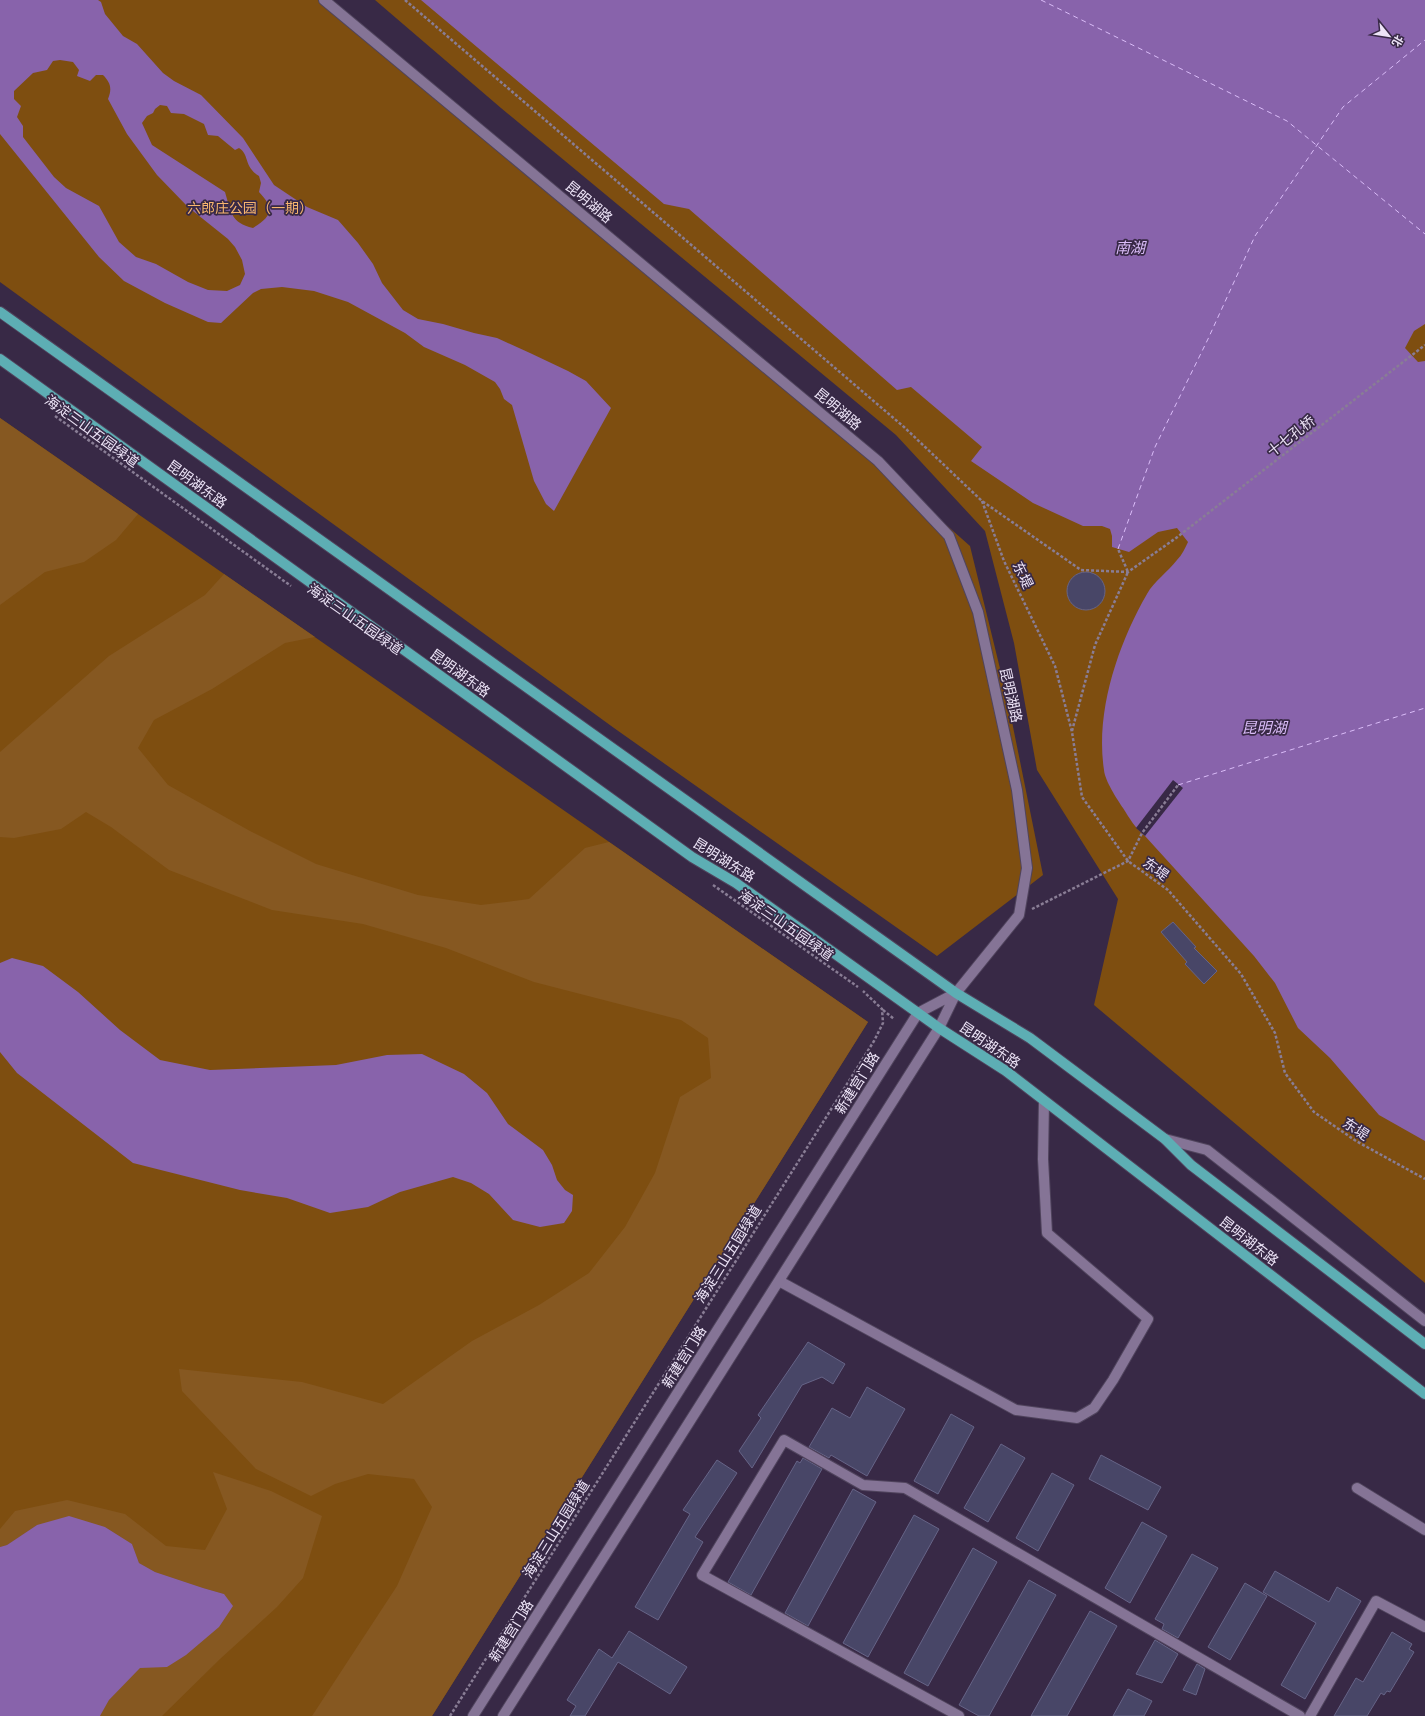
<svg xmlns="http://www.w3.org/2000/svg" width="1425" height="1716" font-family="'Noto Sans','Noto Sans SC',sans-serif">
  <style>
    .green { fill: #7e4e10 }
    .forest { fill: #865821 }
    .water { fill: #8863ab; fill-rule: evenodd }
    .pier { fill: #382946 }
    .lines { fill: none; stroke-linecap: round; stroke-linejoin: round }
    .ferry { stroke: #dabcf8; stroke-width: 1; stroke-dasharray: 5 4; stroke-linecap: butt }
    .building { fill: #484667; stroke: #666487 }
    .minor-casing { stroke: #50445d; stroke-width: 12 }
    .major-casing { stroke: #50445d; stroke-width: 12 }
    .path { stroke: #897d95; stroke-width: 2.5; stroke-dasharray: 3 2; stroke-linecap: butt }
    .minor { stroke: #857496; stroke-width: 10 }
    .major { stroke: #5daeb4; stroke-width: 10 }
    .labels { text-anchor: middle; stroke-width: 3.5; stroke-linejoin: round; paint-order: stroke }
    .street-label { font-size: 14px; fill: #ede4f7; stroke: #382946 }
    .park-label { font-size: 14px; fill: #f7b56e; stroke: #382946 }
    .water-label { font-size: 15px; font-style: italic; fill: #dabcf8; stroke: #382946 }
  </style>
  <rect width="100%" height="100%" fill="#382946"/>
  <path class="green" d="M0,0H324L809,403L970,546L1007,697L1043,875L937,956L614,728L0,282Z
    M375,0H1425V1283L1094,1005L1118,899L1037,770L1014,643L985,531L896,435L501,108Z
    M0,418L868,1022L432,1716H0Z"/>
  <path class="forest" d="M0,418L138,514L116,540L84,562L45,572L0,605Z
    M224,574L315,637L285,643L212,689L154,720L138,748L168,785L250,831L316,864L418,895L481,905L529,899L585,848L609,842L868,1022L432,1716H312L397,1586L432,1507L414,1479L368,1474L335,1484L311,1496L256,1469L182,1391L179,1369L302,1382L383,1404L472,1341L539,1305L589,1273L625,1227L655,1173L680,1097L711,1078L708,1038L681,1020L534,982L446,948L363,924L272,910L169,870L111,827L86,812L61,829L14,838L0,837V752L109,656L205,595Z
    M213,1472L271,1491L322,1516L303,1578L277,1607L220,1659L162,1716H100L109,1700L140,1667H167L224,1594L203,1588L155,1572L139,1563L132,1544L105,1527L37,1525L7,1545L0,1547V1529L15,1511L67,1500L125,1514L166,1546L205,1550L227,1509Z"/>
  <path class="water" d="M0,0H98L101,2L105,14L123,36L137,44L163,73L174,81L201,95L243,138L274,185L307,207L338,220L358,243L373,264L382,283L403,310L418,319L443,324L474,333L497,338L530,353L568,371L586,381L611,408L554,511L546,504L534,481L512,405L504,399L500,389L495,382L465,365L424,347L405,333L348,302L314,291L282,287L261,289L253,293L221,323L208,322L165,303L124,281L99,257L0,134ZM60,60L73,62L79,70L77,76L90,81L96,75H103C111,83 112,89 108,99L127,134L157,175L188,207L228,239L235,247L242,260L245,274L240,285L227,291L208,290L188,282L156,264L136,257L119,242L99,206L66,188L54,177L23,137V126L17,117L21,106L14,99V91L33,73L47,70L53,61ZM160,105L167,106L171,113L184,114L204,124L208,135L218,136L235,150L239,148C250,155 243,166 259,176L261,183L259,192C275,209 272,216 253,228C231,223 231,212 225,192L152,145L142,123L147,116L153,113L155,109Z
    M421,0H1425V324L1414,331L1405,348L1418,362L1425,361V1141L1379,1115L1330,1058L1298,1028L1275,983L1254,956L1145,836C1135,828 1130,819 1123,808C1117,799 1105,781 1104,770C1095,712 1118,644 1147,594C1154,581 1168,572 1177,560C1182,555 1185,548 1188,542L1177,528L1158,532L1129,552L1112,547V536L1110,529L1102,526H1083L1033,503L971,461L982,447L911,387L897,390L689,209L664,204Z
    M12,958L43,966L78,992L120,1030L160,1060L210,1070L336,1065L387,1055L422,1054L464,1074L487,1093L508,1124L543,1150L552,1165L557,1180L565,1190L573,1195L572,1211L564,1223L540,1227L513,1220L489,1194L471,1183L453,1177L400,1192L368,1207L330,1213L287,1198L240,1190L133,1163L17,1073L0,1052V963Z
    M69,1516L105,1527L132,1544L139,1563L155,1572L203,1588L224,1594L233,1606L219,1627L186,1655L167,1667L140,1668L109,1700L100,1716H0V1547L7,1545L37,1525Z"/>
  <path class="pier" d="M1173,780L1183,788L1145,836L1136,828Z"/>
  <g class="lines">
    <path class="ferry" d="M1041,0L1287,121L1425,234
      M1118,549L1155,447L1208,339L1255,236L1343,107L1425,40
      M1178,785L1425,708"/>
  </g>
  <path class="building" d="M1067 591a19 19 0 1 1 38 0a19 19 0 1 1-38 0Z
    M1173,922L1196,947L1194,948L1217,971L1204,984L1185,964L1187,962L1161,932Z
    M808,1342L845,1364L833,1384L822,1377L802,1385L752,1468L739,1451L761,1418L758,1415Z
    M867,1387L905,1409L867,1476L831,1455L829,1458L809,1447L832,1408L850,1418Z
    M951,1414L974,1427L938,1494L914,1481Z
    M1001,1444L1025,1458L988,1522L964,1508Z
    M1101,1455L1161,1487L1148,1510L1089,1479Z
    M803,1458L822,1469L751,1595L728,1582L797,1461L800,1463Z
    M717,1460L737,1473L695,1537L703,1542L658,1620L635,1607L690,1514L683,1510Z
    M1052,1473L1074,1485L1038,1551L1016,1538Z
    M853,1489L876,1502L808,1626L785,1613Z
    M914,1515L939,1529L868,1657L843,1643Z
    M1142,1522L1167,1536L1130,1603L1105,1588Z
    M973,1548L997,1562L928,1686L904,1673Z
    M1192,1554L1218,1568L1178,1638L1162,1629L1164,1624L1155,1619Z
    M1275,1571L1329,1602L1337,1587L1361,1601L1305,1699L1281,1685L1316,1623L1263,1592Z
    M1029,1580L1056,1595L989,1716H979L959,1705Z
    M1245,1583L1267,1596L1230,1660L1208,1647Z
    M1090,1611L1117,1626L1067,1716H1031Z
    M629,1631L687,1667L670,1694L618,1662L585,1716H570L576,1706L567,1700L599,1649L612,1658Z
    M1392,1632L1412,1644L1409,1649L1414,1652L1390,1692L1387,1691L1384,1695L1381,1693L1367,1716H1334L1356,1678L1363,1682Z
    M1155,1640L1178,1654L1162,1683L1136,1674Z
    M1197,1664L1205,1669L1196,1695L1183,1690Z
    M1128,1689L1152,1701L1144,1716H1113Z"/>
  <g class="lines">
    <g class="minor-casing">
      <path id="minor" d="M324,0L878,461L949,536L978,612L1017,790L1027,868L1019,915L956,993L939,1028L503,1716
        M1165,1139L1207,1150L1425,1321
        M779,1281L1016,1410L1077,1418L1094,1408L1113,1380L1148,1319L1047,1233L1043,1159L1044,1101
        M1357,1488L1425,1530
        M473,1716L918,1013L956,993
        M959,1716L702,1575L784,1440L863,1485L905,1488L1300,1716
        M1310,1716L1376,1601L1425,1627"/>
    </g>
    <g class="major-casing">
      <path id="major" d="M0,312L956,993L1030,1038L1165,1139L1191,1165L1425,1344
        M0,359L692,857L736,883L939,1028L1006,1071L1425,1394"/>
    </g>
    <path class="path" d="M405,0L904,427L982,501L1081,570L1128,572L1176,538L1425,345
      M55,416L291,586
      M982,501L1004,561L1055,666L1072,732L1082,797L1128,861L1168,890L1241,974L1275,1033L1285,1073L1314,1112L1356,1141L1425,1179
      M1072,731L1095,645L1128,572L1118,549
      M713,885L858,987
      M1032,909L1128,861L1142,833L1178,785
      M883,1010L894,1019
      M450,1716L874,1041L883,1023L882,1009L863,991"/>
    <use href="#minor" class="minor"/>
    <use href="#major" class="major"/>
  </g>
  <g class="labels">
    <g class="street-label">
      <text transform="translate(589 202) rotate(40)" y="5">昆明湖路</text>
      <text transform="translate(838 409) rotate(40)" y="5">昆明湖路</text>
      <text transform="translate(92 431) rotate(36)" y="5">海淀三山五园绿道</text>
      <text transform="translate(1291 436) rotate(-38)" y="5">十七孔桥</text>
      <text transform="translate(197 484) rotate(36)" y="5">昆明湖东路</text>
      <text transform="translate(1023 575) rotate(64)" y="5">东堤</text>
      <text transform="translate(355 619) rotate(35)" y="5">海淀三山五园绿道</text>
      <text transform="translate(460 673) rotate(36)" y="5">昆明湖东路</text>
      <text transform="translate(1011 695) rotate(77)" y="5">昆明湖路</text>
      <text transform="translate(724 860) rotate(32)" y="5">昆明湖东路</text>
      <text transform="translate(1156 869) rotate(36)" y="5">东堤</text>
      <text transform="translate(786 925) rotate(35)" y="5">海淀三山五园绿道</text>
      <text transform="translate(990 1045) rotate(34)" y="5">昆明湖东路</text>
      <text transform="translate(857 1083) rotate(-58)" y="5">新建宫门路</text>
      <text transform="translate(1356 1129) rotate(33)" y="5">东堤</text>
      <text transform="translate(1249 1241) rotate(38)" y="5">昆明湖东路</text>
      <text transform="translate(728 1254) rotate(-58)" y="5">海淀三山五园绿道</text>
      <text transform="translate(684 1357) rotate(-58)" y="5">新建宫门路</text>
      <text transform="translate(556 1529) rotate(-58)" y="5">海淀三山五园绿道</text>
      <text transform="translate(511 1631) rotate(-58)" y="5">新建宫门路</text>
    </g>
    <g class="park-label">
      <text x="250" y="213">六郎庄公园（一期）</text>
    </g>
    <g class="water-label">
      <text x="1130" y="253">南湖</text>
      <text x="1264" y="733">昆明湖</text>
    </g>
  </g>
  <g transform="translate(1389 36) rotate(120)" stroke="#382946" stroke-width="3" paint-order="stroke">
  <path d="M0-3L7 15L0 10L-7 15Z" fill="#ede4f7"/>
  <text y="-6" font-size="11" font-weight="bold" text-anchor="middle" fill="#ede4f7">北</text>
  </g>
</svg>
